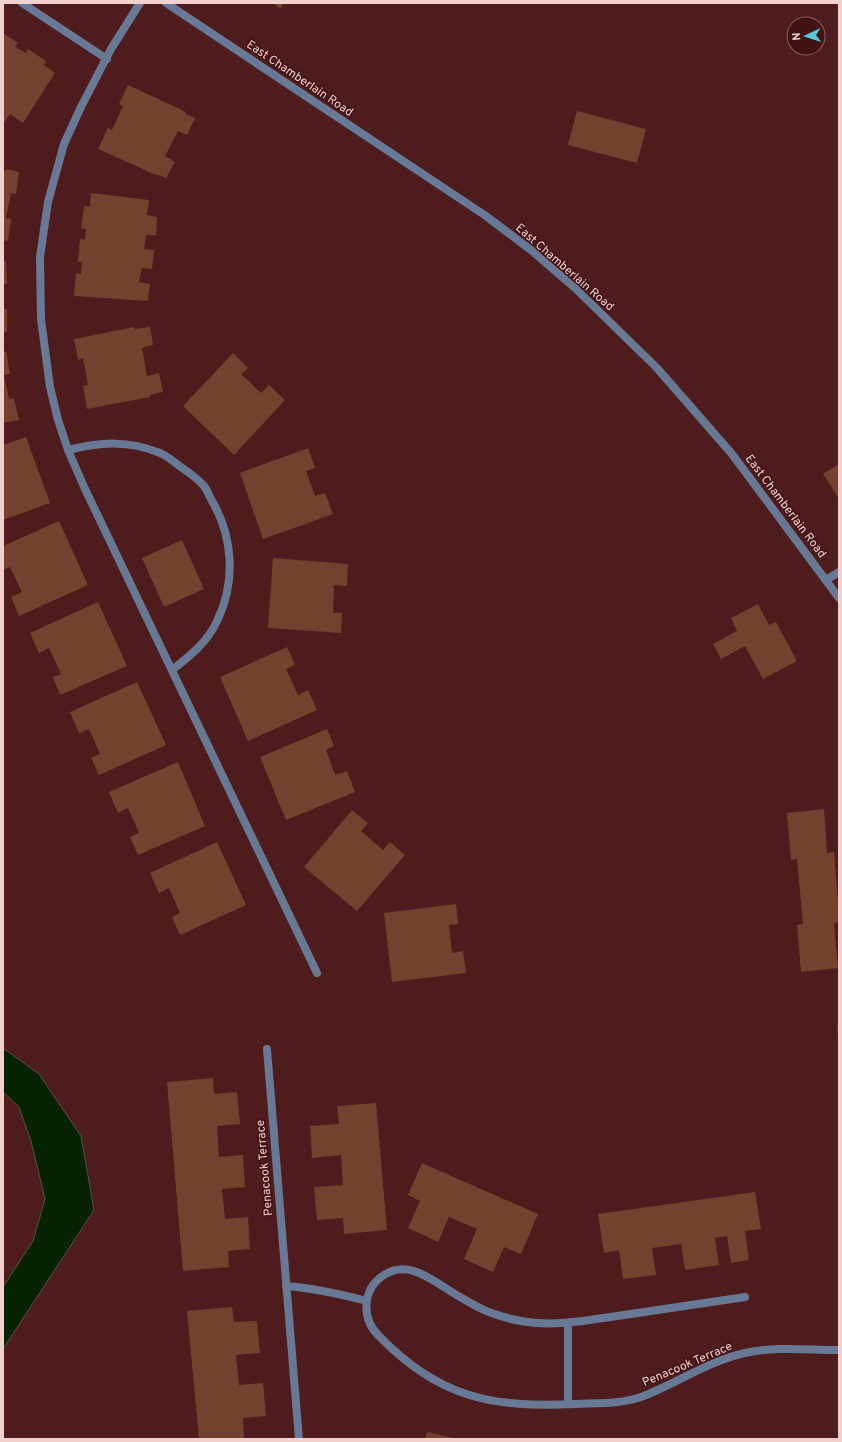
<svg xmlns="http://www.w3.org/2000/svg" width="842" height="1442" font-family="Overpass,sans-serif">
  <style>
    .water { fill: #072304; stroke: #4e5741 }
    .building { fill: #73412e }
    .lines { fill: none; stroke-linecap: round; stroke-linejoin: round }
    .minor { stroke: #687995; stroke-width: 8 }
    .labels { text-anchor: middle; stroke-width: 3; stroke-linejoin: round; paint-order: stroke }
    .street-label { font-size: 12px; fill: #f2d0ce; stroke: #421114 }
  </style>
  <rect width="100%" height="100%" fill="#4e1c1d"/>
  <path class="water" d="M3,1048L39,1074L81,1136L94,1210L3,1349V1287L33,1241L45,1199L31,1141L19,1107L3,1092Z"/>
  <path class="building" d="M273,3H284L280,8Z
    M3,33L18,43L15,47L26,53L28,49L46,61L44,65L55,73L23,123L10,114L4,123H3Z
    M128,85L186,112L185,114L195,118L187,135L178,131L165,156L175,162L166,178L156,174V175L98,149L108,128L112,130L123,106L119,104Z
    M577,111L646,129L637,163L568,145Z
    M6,169L19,172L16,194L11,193L6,218L11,219L8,241L3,240V170L6,171Z
    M91,193L149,200L147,215L157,217L156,235H146L144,249L154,250L152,269L142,268L139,282L150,284L148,301L74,296L76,273L81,274L82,262H78L80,239L85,240L86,229L81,228L84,206L90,207Z
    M3,261H6L7,284H3Z
    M3,309H7V332H3Z
    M134,327L135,329L150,327L153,345L142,348L147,376L159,373L163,392L150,395V397L87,409L83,386L88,385L83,358L78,360L74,339Z
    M6,351L10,374L4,375L9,399L14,398L19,420L3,423V352Z
    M233,353L248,368L241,374L261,393L269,385L285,400L234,455L183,406Z
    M26,437L50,503L3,520V445Z
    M308,448L315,468L306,471L315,496L325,493L333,514L263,539L240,473Z
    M839,464V499L823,474Z
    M59,521L88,585L19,616L11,597L22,592L10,567L3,570V546Z
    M182,540L204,589L164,607L142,558Z
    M273,558L348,564L347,586L334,585L333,613H342L341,633L268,628Z
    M98,602L127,666L60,695L53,677L61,674L49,648L39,653L30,633Z
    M758,604L769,625L776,622L797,661L763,679L745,646L721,659L713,644L737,631L731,618Z
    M287,647L295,665L286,669L298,695L308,690L317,710L248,741L220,677Z
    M137,682L166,745L99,775L91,758L100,754L89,729L79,733L70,712Z
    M327,729L334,746L326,750L335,775L347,771L355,792L286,820L260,757Z
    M178,762L205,826L138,855L130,837L139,833L128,808L118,813L109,792Z
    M824,809L827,853L834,852L839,914V922L834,923L838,968L801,972L797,925L803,924L797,859L791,860L787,813Z
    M352,810L368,823L361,831L383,850L390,842L405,855L357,911L304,867Z
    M217,842L246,905L180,935L172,917L180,913L169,888L159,893L150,873Z
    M456,904L458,924L449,925L452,953L463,951L466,973L392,982L384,913Z
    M837,1024H839V1042H838Z
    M213,1078L214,1094L237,1092L240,1124L217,1126L219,1157L243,1155L245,1187L222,1189L225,1219L248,1217L250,1249L228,1251L229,1267L183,1271L167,1082Z
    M376,1103L387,1230L344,1234L343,1218L317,1220L314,1187L343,1185L341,1155L312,1158L310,1126L339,1124L337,1106Z
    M422,1163L538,1214L521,1254L504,1247L493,1272L464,1259L477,1229L449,1217L438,1242L408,1228L420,1201L408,1195Z
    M755,1192L761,1229L745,1231L749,1260L731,1263L727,1236L715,1238L719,1265L685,1270L681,1244L652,1248L656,1275L623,1279L619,1250L604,1253L598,1214Z
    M232,1307L234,1322L257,1321L260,1353L236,1355L239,1385L263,1383L266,1416L243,1418L244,1439H199L187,1311Z
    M427,1432L454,1438V1439H425Z"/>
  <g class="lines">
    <path class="minor" d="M22,3L107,59
      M140,3L111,49L81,107L64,144L48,202L40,257L41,319L50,387L58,420L68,450L85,489L317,973
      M166,3L486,216L531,250L575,288L657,368L732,454L839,598
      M68,450C102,442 128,440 160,453C167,456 173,461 178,465C187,471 197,478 204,486C207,490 209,495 211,499C233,536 236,580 218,619C208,642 191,655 172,670
      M826,580L839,572
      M267,1049L299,1439
      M286,1286C313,1288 340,1294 367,1301
      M745,1297C704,1303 664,1309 624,1315C588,1320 552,1328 516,1320C503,1317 488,1313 476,1306C465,1300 454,1294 444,1287C425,1275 405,1261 384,1275C362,1289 361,1319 379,1336C439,1398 492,1408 576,1404C597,1403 621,1404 641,1397C676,1384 708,1361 745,1353C775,1346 808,1350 839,1350
      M568,1323V1404"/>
  </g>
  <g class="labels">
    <g class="street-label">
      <text transform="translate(300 78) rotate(34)" y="4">East Chamberlain Road</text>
      <text transform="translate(565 267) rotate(41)" y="4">East Chamberlain Road</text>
      <text transform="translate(786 506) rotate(53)" y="4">East Chamberlain Road</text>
      <text transform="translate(264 1168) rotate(-95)" y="4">Penacook Terrace</text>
      <text transform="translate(687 1364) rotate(-23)" y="4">Penacook Terrace</text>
    </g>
  </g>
  <rect width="842" height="1442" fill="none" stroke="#f2d0ce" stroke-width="8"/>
  <g transform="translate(806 36) rotate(266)"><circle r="19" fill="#421114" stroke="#885d5e"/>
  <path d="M0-3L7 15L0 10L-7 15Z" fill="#51ccd4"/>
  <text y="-6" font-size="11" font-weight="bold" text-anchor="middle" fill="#f2d0ce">N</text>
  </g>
</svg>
